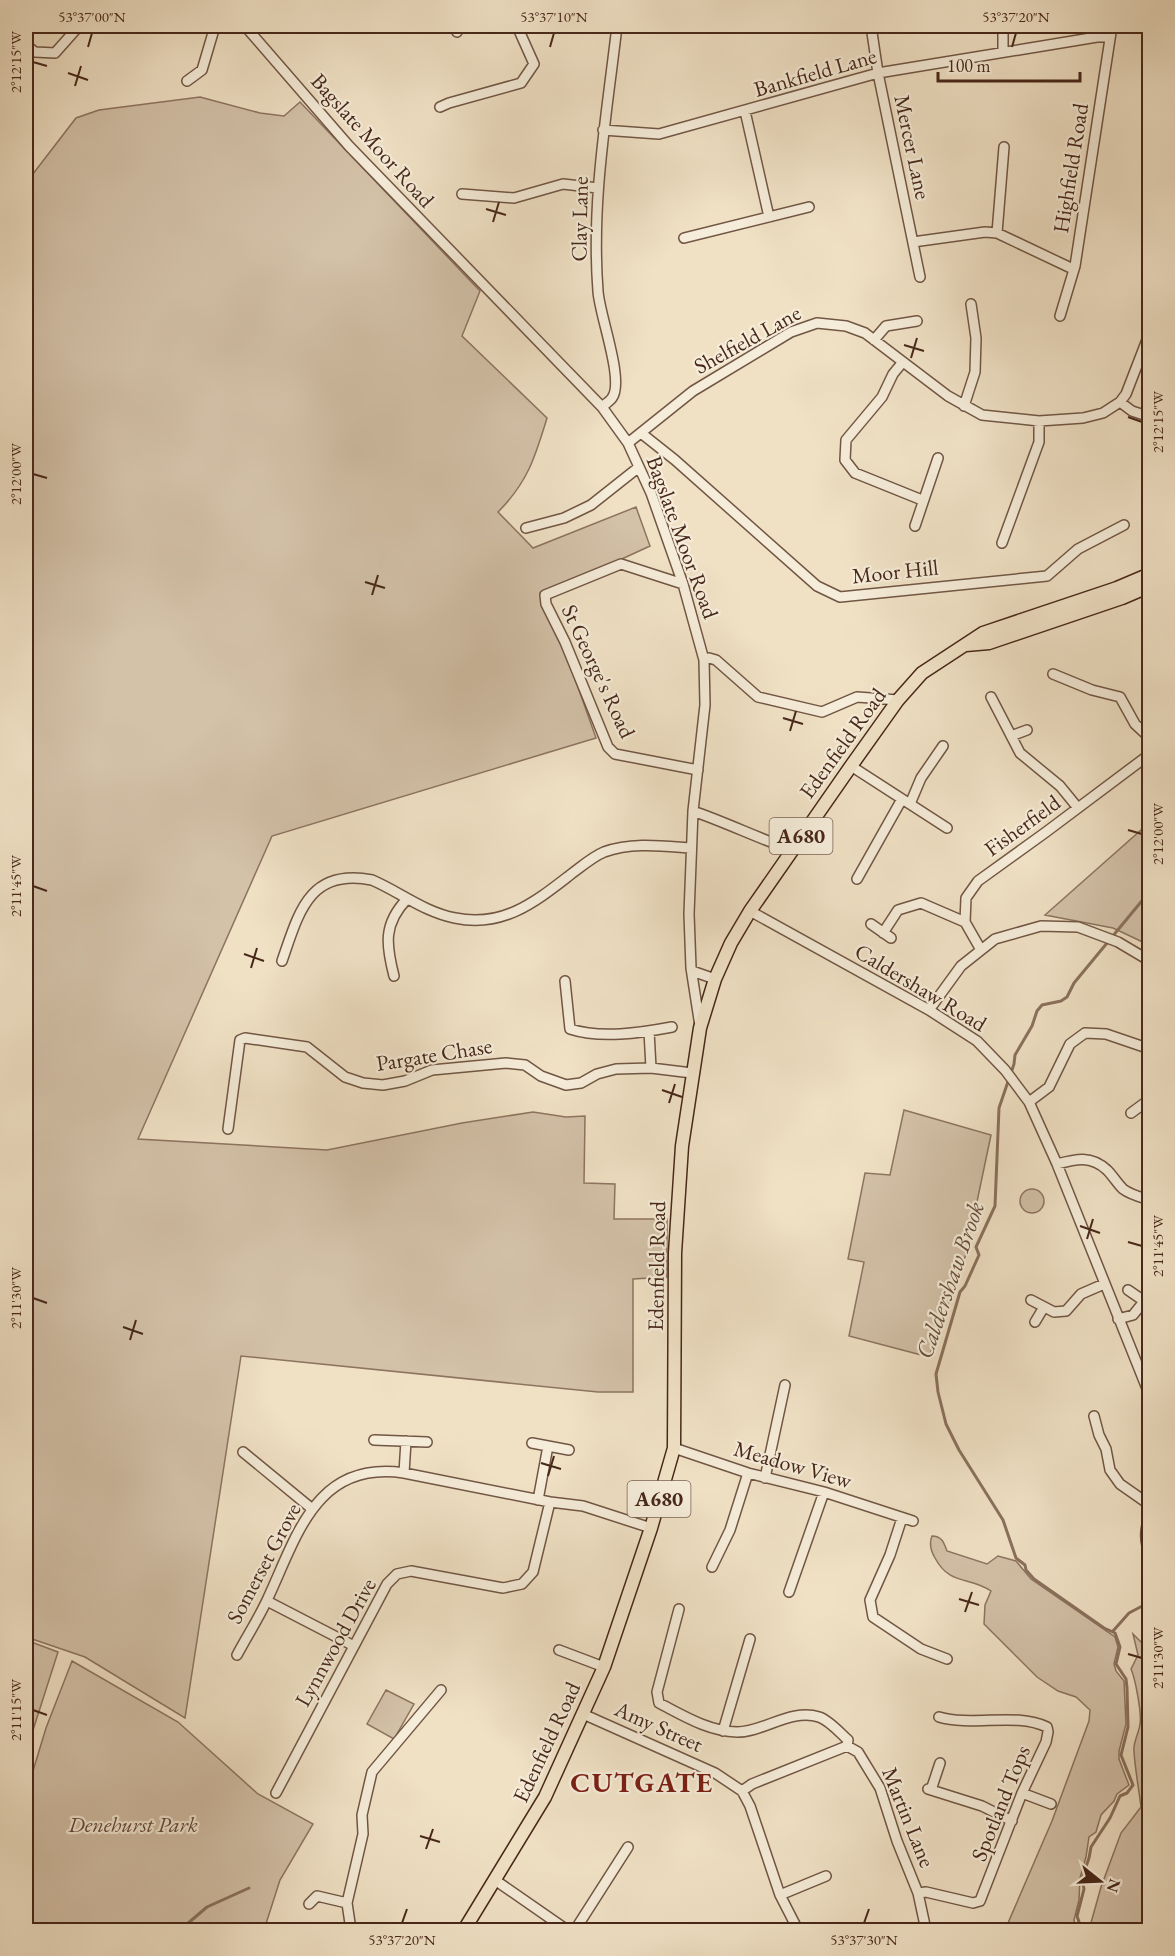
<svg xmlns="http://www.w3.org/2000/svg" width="1175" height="1956" font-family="'EB Garamond',serif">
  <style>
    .green { fill: #d3c1a8; stroke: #8d7460; stroke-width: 1.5 }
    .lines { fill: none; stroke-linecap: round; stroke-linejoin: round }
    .stream { stroke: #8a715d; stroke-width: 3 }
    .minor-casing { stroke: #715644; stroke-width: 12 }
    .major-casing { stroke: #472719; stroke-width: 15 }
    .minor { stroke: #f5ecd9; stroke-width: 9 }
    .major { stroke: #f0e1c5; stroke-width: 12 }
    .ticks { fill: none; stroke: #472719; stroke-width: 2 }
    .labels { text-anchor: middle; stroke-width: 4.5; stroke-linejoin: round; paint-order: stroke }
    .shield { fill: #f5ecd9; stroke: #7b6253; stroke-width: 1.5 }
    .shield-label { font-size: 21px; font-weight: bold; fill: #472719 }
    .street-label { font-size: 22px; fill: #472719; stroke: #f5ecd9 }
    .park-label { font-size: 22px; font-style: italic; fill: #634636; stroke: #f5ecd9 }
    .water-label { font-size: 24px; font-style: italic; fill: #694c3b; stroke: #f5ecd9 }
    .district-label { font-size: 28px; font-weight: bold; letter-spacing: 1.5px; fill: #7a1f14; stroke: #f5ecd9 }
    .neatline { fill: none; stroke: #472719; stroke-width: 2 }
    .ticks-label { font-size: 15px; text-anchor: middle; fill: #472719 }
  </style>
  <rect width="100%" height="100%" fill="#f0e1c5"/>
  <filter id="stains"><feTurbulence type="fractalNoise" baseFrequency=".00333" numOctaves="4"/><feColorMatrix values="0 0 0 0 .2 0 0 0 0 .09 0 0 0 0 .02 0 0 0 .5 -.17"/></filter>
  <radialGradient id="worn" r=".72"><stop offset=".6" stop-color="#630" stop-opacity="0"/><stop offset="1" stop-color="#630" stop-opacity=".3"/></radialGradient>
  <path class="green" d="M200,97L260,113L284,116L300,102L480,291L462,336L547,418C535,457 528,482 498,512L533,548L636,507L650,546L541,596L563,645L596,738L272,836L138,1139L327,1150L462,1123L533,1112L566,1117L585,1116L584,1183L615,1184L614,1219H667V1277L633,1279V1392H598L241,1356L185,1718L85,1657L26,1637V183L76,118L99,110Z
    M1149,823V945L1113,928L1045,915Z
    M904,1110L991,1135L966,1254L929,1357L849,1336L864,1262L848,1259L865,1173L890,1175Z
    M1020 1201a12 12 0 1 1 24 0a12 12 0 1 1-24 0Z
    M932,1536C942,1536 944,1543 947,1551L987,1564L998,1556L1016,1561L1031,1579L1115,1637L1118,1647L1114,1664L1116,1671L1124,1681L1126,1724L1119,1751V1759L1129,1785L1117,1794L1114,1801L1101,1815L1096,1832L1089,1837L1086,1857L1080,1878L1079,1900L1074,1920L1076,1930C1067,1931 1060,1930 1051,1928C1032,1925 1028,1937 1008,1923L1052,1821L1089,1721L1090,1710L1076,1697L1058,1691L1037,1677L984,1624L985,1605L991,1591C969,1576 950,1586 935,1558C931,1551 929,1543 932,1536Z
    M1133,1634L1149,1650V1930H1089L1101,1887L1121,1833L1141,1807C1139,1789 1135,1770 1134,1751C1133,1742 1139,1733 1140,1724C1142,1713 1135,1678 1131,1669L1138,1655Z
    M26,1640L58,1652L26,1752Z
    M72,1661L178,1722L258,1794L313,1824L280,1880L264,1930H26V1794L46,1728Z
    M386,1690L414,1704L394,1739L367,1724Z"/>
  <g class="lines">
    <path class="stream" d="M1113,1631L1129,1613L1146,1604
      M180,1930L207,1907L249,1888
      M1079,1930L1081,1928L1077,1916L1084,1889L1082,1878L1089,1858L1091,1847L1110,1818L1120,1796L1127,1793L1133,1785L1121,1755L1128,1727L1127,1688L1126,1679L1116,1664L1120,1647L1115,1633L1104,1628L1034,1579L1026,1570L1025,1565L1016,1558L1003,1520L959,1450L946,1424L938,1392L936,1374L960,1292L965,1286L979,1255L976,1247L995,1206L999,1108L1014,1064L1015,1055L1032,1026L1037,1011L1042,1005L1061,1001L1067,997L1074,983L1150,891"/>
    <g class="minor-casing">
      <path id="minor" d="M245,26L349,146L602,407L628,443L651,493L683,584L704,660L705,705L693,811L689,914L691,968L700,1026
        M455,26L457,32
        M871,26L878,73L920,277
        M26,45L35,52L55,53L79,26
        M1003,52V26
        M187,81L202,70L215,26
        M440,107L449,103L521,83L534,64L517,26
        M745,111L769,217
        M603,130L659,134L878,73L1097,37H1110
        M462,194L514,198L563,184L598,188
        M997,233L1004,147
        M684,238L809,207
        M913,242L985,232L997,233L1073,269
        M1060,316L1075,266L1112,26
        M874,340L886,326L917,321
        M902,363L893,374L882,397L846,440L845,460L855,473L922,500
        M1120,402L1132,411L1150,417
        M964,406L975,372L976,338L971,304
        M602,407C605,404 610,401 612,398C625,381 599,314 598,291C591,201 607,113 617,26
        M641,433L675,460L817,586L840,597L1047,576L1078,549L1124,525
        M628,443L693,391L791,332L817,323L846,326L865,333L948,396L982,415L1039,421L1083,418L1103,413L1120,402L1126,394L1150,332
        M915,526L938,458
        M526,528L564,518L591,505L639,467
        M1002,543L1039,442V421
        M683,584L621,564L545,595L546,604L565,642L608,747L615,754L698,770
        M704,660L709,658L716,660L758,697L822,712L857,697L898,700
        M1053,674L1092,690L1120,697L1135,724L1150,738
        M991,697L1020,753L1060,786L1078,808
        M1011,736L1027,730
        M851,766L947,828
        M910,804L921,778L943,746
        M693,811C727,823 758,838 792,850
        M857,879L902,799
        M750,911L929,1010L977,1041L1005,1070L1029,1102L1057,1164L1150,1396
        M871,924L891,938
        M883,933L898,910L921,903L965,922
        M981,950L965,922L966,898L978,881L1046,832L1150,754
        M282,961C299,912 309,868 372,880C400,892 424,912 455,918C503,928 535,902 570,875C581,867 592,857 604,852C632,842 662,846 691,848
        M692,971L715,979
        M394,976C386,945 383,924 407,899
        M565,981L570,1029C601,1039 640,1033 672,1027
        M929,1010L961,966L995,939L1041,926L1078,927L1118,942L1150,961
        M649,1031L651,1068
        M1029,1102L1049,1087L1070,1044L1085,1033L1106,1034L1150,1049
        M1131,1113L1146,1102L1150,1096
        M228,1129L240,1040L245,1038L307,1047L345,1077L363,1083L383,1085L405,1081L432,1070L506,1063L525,1065L541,1076L566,1085L581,1083L597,1074L616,1069L651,1068L692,1073
        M1057,1164C1076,1159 1091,1155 1107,1170C1113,1176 1117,1183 1123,1189C1131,1195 1140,1197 1150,1200
        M1128,1290L1144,1301
        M1031,1300L1054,1312L1066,1311L1081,1294L1104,1284
        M1118,1319L1133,1315L1150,1294
        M1035,1322L1044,1307
        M1094,1416L1099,1435L1106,1449L1110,1470L1120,1484L1150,1505
        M374,1440L427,1442
        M532,1443L569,1450
        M674,1448L748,1473L824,1492L913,1521
        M243,1452L311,1508
        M404,1473L406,1441
        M765,1478L785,1385
        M538,1500L548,1446
        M1150,1512C1146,1527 1143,1539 1150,1554
        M902,1518L890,1555L870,1600L873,1617L921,1649L947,1659
        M712,1567L730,1530L748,1473
        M789,1592L824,1492
        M267,1601L354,1646
        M679,1609L657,1692L659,1703C684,1716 708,1731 737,1732C764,1732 791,1708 819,1717C829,1720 840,1733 848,1740L847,1746L858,1752L880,1788L897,1841L918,1893L926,1930
        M559,1650L604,1667
        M237,1655C247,1636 259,1618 268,1598C297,1536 316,1460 404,1473L550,1502L583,1506L651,1528
        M583,1714L715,1773L742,1791L752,1784L847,1746
        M723,1731L750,1639
        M928,1789L982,1806L1012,1821
        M931,1790L940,1763
        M742,1791L750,1806L780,1895L798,1930
        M276,1793L387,1584L397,1574L411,1571L503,1588L522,1584L533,1572L550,1502
        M1022,1793L1051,1804
        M495,1880L567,1930
        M918,1893L926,1892L973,1903L980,1901L1022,1793L1046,1742L1048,1732L1047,1727C1015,1712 973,1727 939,1717
        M780,1895L826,1876
        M309,1904L317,1896L347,1903
        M351,1930L347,1903L363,1834L362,1815L372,1772L441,1690
        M575,1930L628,1847"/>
    </g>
    <g class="major-casing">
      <path id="major" d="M966,645L989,643L1122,598L1150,586
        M464,1930L545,1797L604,1667L651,1528L674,1448L675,1253L682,1146L700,1028L715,979L731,943L750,911L851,766L898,700L922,673L983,633L1117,588L1150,574"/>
    </g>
    <use href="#minor" class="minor"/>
    <use href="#major" class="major"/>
  </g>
  <path class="ticks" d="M88,47L92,33M550,47L554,33M1012,47L1016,33M33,62L47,66M68,73L88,80M75,86L81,66M486,209L506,215M493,222L499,202M904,345L924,351M911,358L917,338M1128,417L1142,422M33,474L47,478M365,582L385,588M372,595L378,575M783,718L803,724M790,731L796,711M1128,830L1142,834M33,886L47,891M244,954L264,961M251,968L257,948M662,1090L682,1097M669,1103L675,1084M1080,1226L1100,1233M1087,1239L1093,1219M1128,1242L1142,1246M33,1298L47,1303M123,1327L143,1334M130,1340L136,1320M541,1463L561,1469M548,1476L554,1456M959,1599L979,1605M965,1612L972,1592M1128,1654L1142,1658M33,1710L47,1715M420,1836L440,1842M426,1849L433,1829M402,1923L407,1909M864,1923L869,1909"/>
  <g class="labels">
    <g class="shield">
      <rect x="769.5" y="818" width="63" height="36" rx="4.5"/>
      <rect x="627.5" y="1481" width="63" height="36" rx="4.5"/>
    </g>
    <g class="shield-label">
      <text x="801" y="843">A680</text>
      <text x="659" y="1506">A680</text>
    </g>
    <g class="street-label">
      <text transform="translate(815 72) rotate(-16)" y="8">Bankfield Lane</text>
      <text transform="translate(373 140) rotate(48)" y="8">Bagslate Moor Road</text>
      <text transform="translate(913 147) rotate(78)" y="8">Mercer Lane</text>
      <text transform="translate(1070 168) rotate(-81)" y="8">Highfield Road</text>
      <text transform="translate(579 219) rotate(-89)" y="8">Clay Lane</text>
      <text transform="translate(747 339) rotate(-29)" y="8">Shelfield Lane</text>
      <text transform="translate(683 537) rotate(70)" y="8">Bagslate Moor Road</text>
      <text transform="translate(895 571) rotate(-6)" y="8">Moor Hill</text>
      <text transform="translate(599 671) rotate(65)" y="8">St George's Road</text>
      <text transform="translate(842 743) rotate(-54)" y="8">Edenfield Road</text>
      <text transform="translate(1022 825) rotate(-36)" y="8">Fisherfield</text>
      <text transform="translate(921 987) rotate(31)" y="8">Caldershaw Road</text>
      <text transform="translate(434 1054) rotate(-9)" y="8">Pargate Chase</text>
      <text transform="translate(656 1266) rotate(-89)" y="8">Edenfield Road</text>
      <text transform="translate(793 1464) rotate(16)" y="8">Meadow View</text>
      <text transform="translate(263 1563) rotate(-62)" y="8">Somerset Grove</text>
      <text transform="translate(335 1642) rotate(-61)" y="8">Lynnwood Drive</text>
      <text transform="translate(659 1726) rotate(24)" y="8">Amy Street</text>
      <text transform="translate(546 1742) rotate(-65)" y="8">Edenfield Road</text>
      <text transform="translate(1000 1803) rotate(-68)" y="8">Spotland Tops</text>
      <text transform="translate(909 1817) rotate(68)" y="8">Martin Lane</text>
    </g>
    <g class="park-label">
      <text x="133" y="1832">Denehurst Park</text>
    </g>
    <g class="water-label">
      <text transform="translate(950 1280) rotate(-71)" y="8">Caldershaw Brook</text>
    </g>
    <g class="district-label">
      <text x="642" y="1792">CUTGATE</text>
    </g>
  </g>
  <rect width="1175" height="1956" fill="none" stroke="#f0e1c5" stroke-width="66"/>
  <g transform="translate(1100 1881) rotate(108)" stroke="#f5ecd9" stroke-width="4.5" paint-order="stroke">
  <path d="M0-4.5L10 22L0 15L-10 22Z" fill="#472719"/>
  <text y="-9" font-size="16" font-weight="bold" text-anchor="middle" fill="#472719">N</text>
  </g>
  <path d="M938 72v9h142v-9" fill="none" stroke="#472719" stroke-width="3"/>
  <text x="947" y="72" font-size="18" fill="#472719" stroke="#f5ecd9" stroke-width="4.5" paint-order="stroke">100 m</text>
  <rect x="33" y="33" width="1109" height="1890" class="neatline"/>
  <g class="ticks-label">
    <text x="92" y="22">53°37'00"N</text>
    <text x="554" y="22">53°37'10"N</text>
    <text x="1016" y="22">53°37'20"N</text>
    <text transform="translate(16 62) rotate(-90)" y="5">2°12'15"W</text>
    <text transform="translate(1158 422) rotate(-90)" y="5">2°12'15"W</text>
    <text transform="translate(16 474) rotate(-90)" y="5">2°12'00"W</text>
    <text transform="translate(1158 834) rotate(-90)" y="5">2°12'00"W</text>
    <text transform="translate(16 886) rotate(-90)" y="5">2°11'45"W</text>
    <text transform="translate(1158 1246) rotate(-90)" y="5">2°11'45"W</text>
    <text transform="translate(16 1298) rotate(-90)" y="5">2°11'30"W</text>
    <text transform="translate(1158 1658) rotate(-90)" y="5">2°11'30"W</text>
    <text transform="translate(16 1710) rotate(-90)" y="5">2°11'15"W</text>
    <text x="402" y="1945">53°37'20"N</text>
    <text x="864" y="1945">53°37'30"N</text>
  </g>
  <rect width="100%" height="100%" filter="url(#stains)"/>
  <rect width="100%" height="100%" fill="url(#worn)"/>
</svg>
